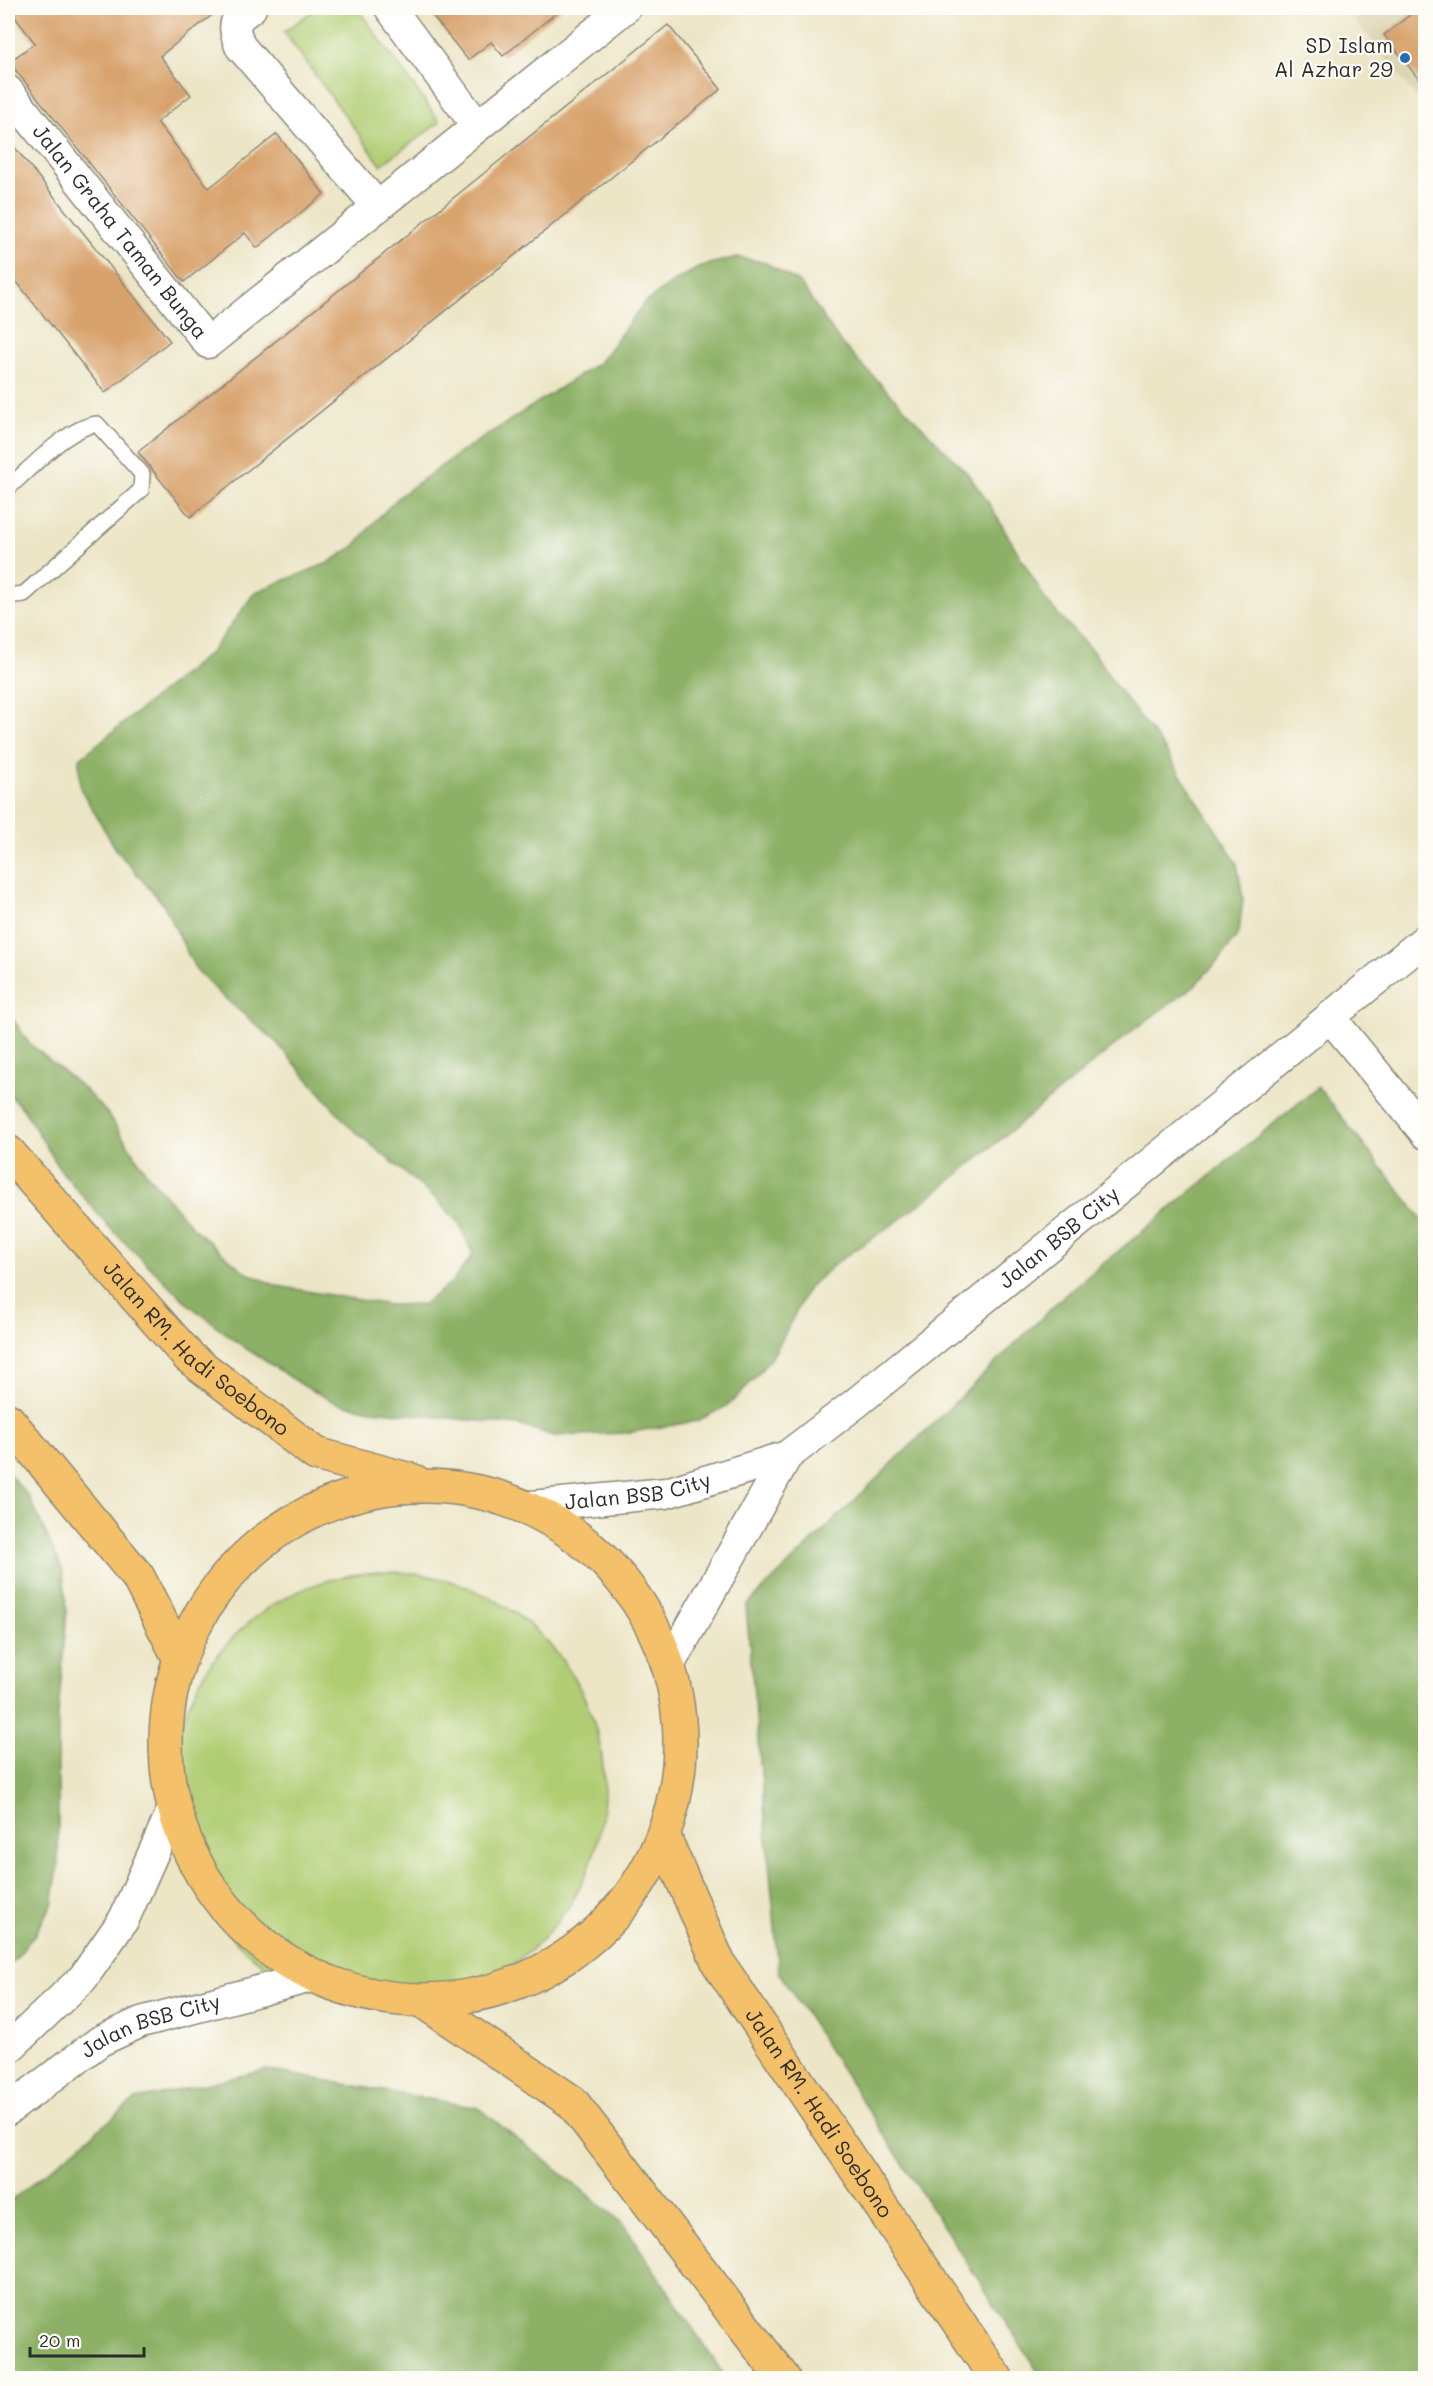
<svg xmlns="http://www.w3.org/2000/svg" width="1433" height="2386" font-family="Mali,sans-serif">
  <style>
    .built { fill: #dcd4b4 }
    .green { fill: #b1cd73; stroke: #6e7c4f; stroke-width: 1.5 }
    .forest { fill: #8cb065; stroke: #5c6e48; stroke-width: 1.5 }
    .building { fill: #d8a26c }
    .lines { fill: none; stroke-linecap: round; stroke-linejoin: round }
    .service-casing { stroke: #8c8878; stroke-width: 18 }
    .minor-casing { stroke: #8c8878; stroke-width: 33 }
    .primary-casing { stroke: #8c8878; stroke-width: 36 }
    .service { stroke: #fff; stroke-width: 15 }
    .minor { stroke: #fff; stroke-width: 30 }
    .primary { stroke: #f4c16a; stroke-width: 33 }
    .poi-dot { fill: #1f6fb2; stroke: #fdfcf7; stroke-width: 2 }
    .labels { text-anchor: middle; stroke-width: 4.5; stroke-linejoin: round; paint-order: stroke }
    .poi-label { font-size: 21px; fill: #2b2b2b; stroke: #fdfcf7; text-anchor: end }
    .street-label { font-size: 21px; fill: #2b2b2b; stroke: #fdfcf7 }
  </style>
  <rect width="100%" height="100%" fill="#fdfcf7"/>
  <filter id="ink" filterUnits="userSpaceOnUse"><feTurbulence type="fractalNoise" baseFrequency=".0167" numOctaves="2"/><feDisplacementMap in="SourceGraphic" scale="12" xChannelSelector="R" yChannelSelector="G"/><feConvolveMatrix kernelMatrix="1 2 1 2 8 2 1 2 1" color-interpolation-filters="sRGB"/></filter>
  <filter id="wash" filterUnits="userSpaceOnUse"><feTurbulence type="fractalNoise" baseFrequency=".008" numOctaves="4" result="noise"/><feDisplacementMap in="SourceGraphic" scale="24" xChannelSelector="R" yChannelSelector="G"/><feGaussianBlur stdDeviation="1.35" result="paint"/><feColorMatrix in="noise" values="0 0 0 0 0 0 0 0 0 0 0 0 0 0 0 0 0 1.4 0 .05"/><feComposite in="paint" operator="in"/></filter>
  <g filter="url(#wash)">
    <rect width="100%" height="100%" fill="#ece5c6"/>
    <path class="built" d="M1345,8H1425V108Z"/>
    <path class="green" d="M317,8H357L440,122L381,165L284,32Z
      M172 1788a216 216 0 1 1 432 0a216 216 0 1 1-432 0Z"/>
    <path class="forest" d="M737,257L766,263L800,283L840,342L967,473L988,502L1047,602L1095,654L1115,685L1161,744L1237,863L1243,898L1239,933L1218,961L1194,986L1132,1031L956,1176L898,1221L836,1263L808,1288L776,1351L753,1380L729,1405L697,1421L626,1433L554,1436L518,1425L371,1410L336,1403L304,1386L245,1348L188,1304L111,1229L62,1172L24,1110L8,1093V1012L29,1043L82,1087L107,1113L147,1174L193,1228L245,1272L277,1286L389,1305L423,1304L451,1283L473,1255L459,1223L435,1198L350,1127L276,1042L219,993L195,968L163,904L117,851L80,788L79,759L211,652L255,592L328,563L355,546L376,520L400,496L458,454L600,362L643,304L673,282L702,266Z
      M1318,1087L1425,1223V2378H1042L779,1973L746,1606L1065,1295Z
      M8,1473L29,1497L63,1571L67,1611L58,1715V1867L52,1905L35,1934L8,1968Z
      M266,2070L479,2108L622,2222L726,2378H8V2203L135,2100Z"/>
    <g id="blocks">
      <path class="building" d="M8,8H221L160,56L191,95L157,122L209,188L277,134L324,194L257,248L245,233L184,282L9,62L35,43Z
        M426,8H560L561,9L503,56L491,42L468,60Z
        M1419,8H1425V87L1384,35Z
        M668,25L721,89L190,517L138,452Z
        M8,139L170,341L105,393L8,271Z"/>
    </g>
  </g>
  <g filter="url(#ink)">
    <use href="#blocks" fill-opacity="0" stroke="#8c8878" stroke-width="1.5"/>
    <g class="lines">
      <g class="service-casing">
        <path id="service" d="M8,488C30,469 68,427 97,424L142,474L141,490L24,594L8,596"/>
      </g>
      <g class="minor-casing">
        <g id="minor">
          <path d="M251,8C233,21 232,24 240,46L378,207"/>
          <path d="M390,8L477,126"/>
          <path id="s1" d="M8,91L208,343L625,8"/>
          <path d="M1330,1017L1426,1134"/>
          <path id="s2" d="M521,1507L666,1493L787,1456L856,1403L1426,939"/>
          <path d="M671,1662L787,1456"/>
          <path d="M8,2049L83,1978L124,1919L171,1813"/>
          <path id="s3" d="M8,2110L100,2041L141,2022L311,1977"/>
        </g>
      </g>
      <g class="primary-casing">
        <g id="primary">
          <path id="s4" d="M8,1152L189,1357L316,1454L414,1481"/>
          <path d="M8,1420L138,1577L179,1657"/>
          <circle cx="423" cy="1743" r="257"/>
          <path id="s5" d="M664,1837L719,1964L996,2378"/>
          <path d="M424,2002L572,2102L783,2378"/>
        </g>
      </g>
      <use href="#service" class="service"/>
      <use href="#minor" class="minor"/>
      <use href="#primary" class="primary"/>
    </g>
  </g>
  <circle class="poi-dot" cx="1405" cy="58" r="6"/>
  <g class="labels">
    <g class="poi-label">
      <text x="1393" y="53">SD Islam<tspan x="1393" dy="24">Al Azhar 29</tspan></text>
    </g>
    <g class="street-label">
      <text dy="7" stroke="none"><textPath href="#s1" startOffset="180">Jalan Graha Taman Bunga</textPath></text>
      <text dy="7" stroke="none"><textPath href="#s2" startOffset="621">Jalan BSB City</textPath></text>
      <text dy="7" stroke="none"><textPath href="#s4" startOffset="273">Jalan RM. Hadi Soebono</textPath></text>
      <text dy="7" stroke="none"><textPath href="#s2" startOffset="118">Jalan BSB City</textPath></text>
      <text dy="7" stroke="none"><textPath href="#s3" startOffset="168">Jalan BSB City</textPath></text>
      <text dy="7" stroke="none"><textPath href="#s5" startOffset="318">Jalan RM. Hadi Soebono</textPath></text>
    </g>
  </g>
  <rect width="1433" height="2386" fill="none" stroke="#fdfcf7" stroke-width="30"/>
  <path d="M30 2347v9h114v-9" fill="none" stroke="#2b2b2b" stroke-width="3"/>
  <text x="39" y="2347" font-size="18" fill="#2b2b2b" stroke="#fdfcf7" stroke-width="4.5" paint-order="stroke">20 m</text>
</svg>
